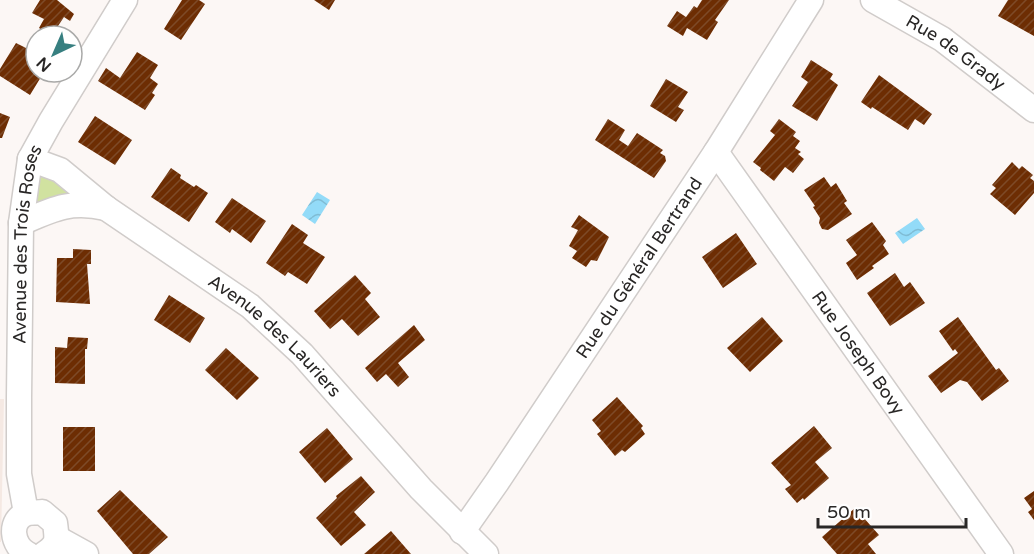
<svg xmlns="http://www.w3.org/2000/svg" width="1034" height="554" font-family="'Varela Round',sans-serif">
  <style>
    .built { fill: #f5e9e3 }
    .grass { fill: #d1e2a0 }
    .water { fill: url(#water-waves) }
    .building { fill: url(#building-hatch) }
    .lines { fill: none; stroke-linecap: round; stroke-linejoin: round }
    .minor-casing { stroke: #d0ccca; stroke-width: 27 }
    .minor { stroke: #fff; stroke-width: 24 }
    .labels { text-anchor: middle; stroke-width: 6; stroke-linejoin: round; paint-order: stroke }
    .street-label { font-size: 18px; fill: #292726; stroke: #fff }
  </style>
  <defs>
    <pattern id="water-waves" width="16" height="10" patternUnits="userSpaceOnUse" patternTransform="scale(1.5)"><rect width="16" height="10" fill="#93dbf8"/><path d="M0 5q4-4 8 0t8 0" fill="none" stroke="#7fbcd4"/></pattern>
    <pattern id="building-hatch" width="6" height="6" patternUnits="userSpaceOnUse" patternTransform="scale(1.5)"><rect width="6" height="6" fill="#6d2d03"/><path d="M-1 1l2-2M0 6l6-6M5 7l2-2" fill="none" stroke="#7d4a28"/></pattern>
  </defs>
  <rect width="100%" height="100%" fill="#fcf7f5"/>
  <path class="built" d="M0,399H4L1,542H0Z"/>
  <path class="grass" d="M48,176L61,184L75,197L42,208L34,202L37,178Z"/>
  <path class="water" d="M317,192L330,200L315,224L302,215Z
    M917,218L925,229L903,244L895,233Z"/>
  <path class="building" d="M40,0H57L74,14L70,21L64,17L58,26L66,31L63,36H52L39,28L44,19L32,13Z
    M182,0H199L205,4L181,40L164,29Z
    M314,0H335L329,10Z
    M702,0H729L715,20L718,22L707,40L687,28L683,36L667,26L677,11L686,17L694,6L697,8Z
    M1008,0H1034V36L998,16Z
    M16,43L36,53V72H44L30,95L0,76V69Z
    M137,52L158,65L150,78L158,84L152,93L155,95L145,110L98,81L106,68L120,78Z
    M811,60L833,74L830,79L838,85L817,121L792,106L808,82L801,77Z
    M879,75L932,114L924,125L915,119L908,130L872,107L871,109L861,102Z
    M666,79L688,92L678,107L684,110L676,122L650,106Z
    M0,113L10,117L2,138H0Z
    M95,116L132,140L115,165L78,142Z
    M608,119L625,130L619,140L628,146L637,133L663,150L660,153L665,156L666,161L654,178L595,140Z
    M779,119L796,132L793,136L800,141L795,148L801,152L798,154L804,159L793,173L785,167L774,181L760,170L761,168L753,162L775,135L770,131Z
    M1012,162L1019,169L1022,166L1033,175L1030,178L1034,181V193L1015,215L990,194L996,188L992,185Z
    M171,168L181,175L180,178L194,187L196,185L208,193L189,222L151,197Z
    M824,177L831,187L836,183L847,201L844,203L852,214L828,230L822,229L819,223L820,218L813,207L815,206L804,190Z
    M232,198L266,221L251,243L232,229L230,233L215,222Z
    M579,215L609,237L597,261L591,260L586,267L572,258L577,251L569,246L578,230L571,227Z
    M872,222L886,241L883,245L889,254L872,266L874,268L857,280L846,263L857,255L846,240Z
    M292,224L308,235L303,243L325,257L307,284L288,272L285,276L266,263Z
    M736,233L757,264L723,288L702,257Z
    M73,249L91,250V264H87L90,304L56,302L57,258H73Z
    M895,273L904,287L910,282L925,303L890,326L867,293Z
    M355,275L371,293L365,299L380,317L358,336L342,319L330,329L314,311Z
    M169,295L205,318L190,343L154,320Z
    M762,317L783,341L750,372L727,348Z
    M958,317L996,370L999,368L1009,381L982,401L967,382L960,380L941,393L928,376L958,353L955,349L953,351L939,331Z
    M414,325L425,340L398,363L409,377L398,387L386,374L377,382L365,368Z
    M68,337L88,338L87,349H85V384L55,383V347L67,348Z
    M226,348L259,378L237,400L205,370Z
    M617,397L643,426L641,428L645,434L625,452L622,450L615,456L597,434L601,431L592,420Z
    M814,426L832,448L815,462L829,478L804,500L803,498L797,503L785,489L791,485L771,463Z
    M63,427H95V471H63Z
    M327,428L353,459L325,483L299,452Z
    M361,476L375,492L354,512L366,525L341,546L316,518L337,498L336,496Z
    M120,490L168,537L149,554H133L97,511Z
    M1034,491V520L1028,512L1032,509L1024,498Z
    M855,508L879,535L868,544L876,554H837L822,537Z
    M391,531L411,554H364Z"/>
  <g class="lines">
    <g class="minor-casing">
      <g id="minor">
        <path id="s1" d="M873,0L942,39L1034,110"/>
        <path id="s2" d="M716,152L1001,554"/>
        <path id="s3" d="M30,159L60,170L106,208L250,306L302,354L421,489L486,554"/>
        <path d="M21,223C53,209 70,200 106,208"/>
        <path id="s4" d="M26,513L19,474V398L21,223L30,159L51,121L125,0"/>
        <path id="s5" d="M462,532L497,482L716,152L811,0"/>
        <path d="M57,538L86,554"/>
        <path d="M28,554C12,547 7,519 28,513C32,512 38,513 42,512L55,523C57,539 59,544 44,554"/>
      </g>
    </g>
    <use href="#minor" class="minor"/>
  </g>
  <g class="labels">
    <g class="street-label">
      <text dy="6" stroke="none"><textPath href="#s1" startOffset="98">Rue de Grady</textPath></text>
      <text dy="6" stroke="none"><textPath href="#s4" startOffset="270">Avenue des Trois Roses</textPath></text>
      <text dy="6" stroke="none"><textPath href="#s5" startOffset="318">Rue du Général Bertrand</textPath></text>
      <text dy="6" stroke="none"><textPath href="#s3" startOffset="304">Avenue des Lauriers</textPath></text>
      <text dy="6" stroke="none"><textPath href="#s2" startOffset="246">Rue Joseph Bovy</textPath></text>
    </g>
  </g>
  <g transform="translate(54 54) rotate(224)"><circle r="28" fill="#ffffff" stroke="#a9a9a8" stroke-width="1.5"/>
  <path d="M0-4.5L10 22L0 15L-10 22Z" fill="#377f80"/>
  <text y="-9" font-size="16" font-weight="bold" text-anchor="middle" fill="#292726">N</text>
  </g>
  <path d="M818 518v9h148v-9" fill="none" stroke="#292726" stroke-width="3"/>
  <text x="827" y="518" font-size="18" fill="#292726" stroke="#ffffff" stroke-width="4.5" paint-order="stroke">50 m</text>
</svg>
